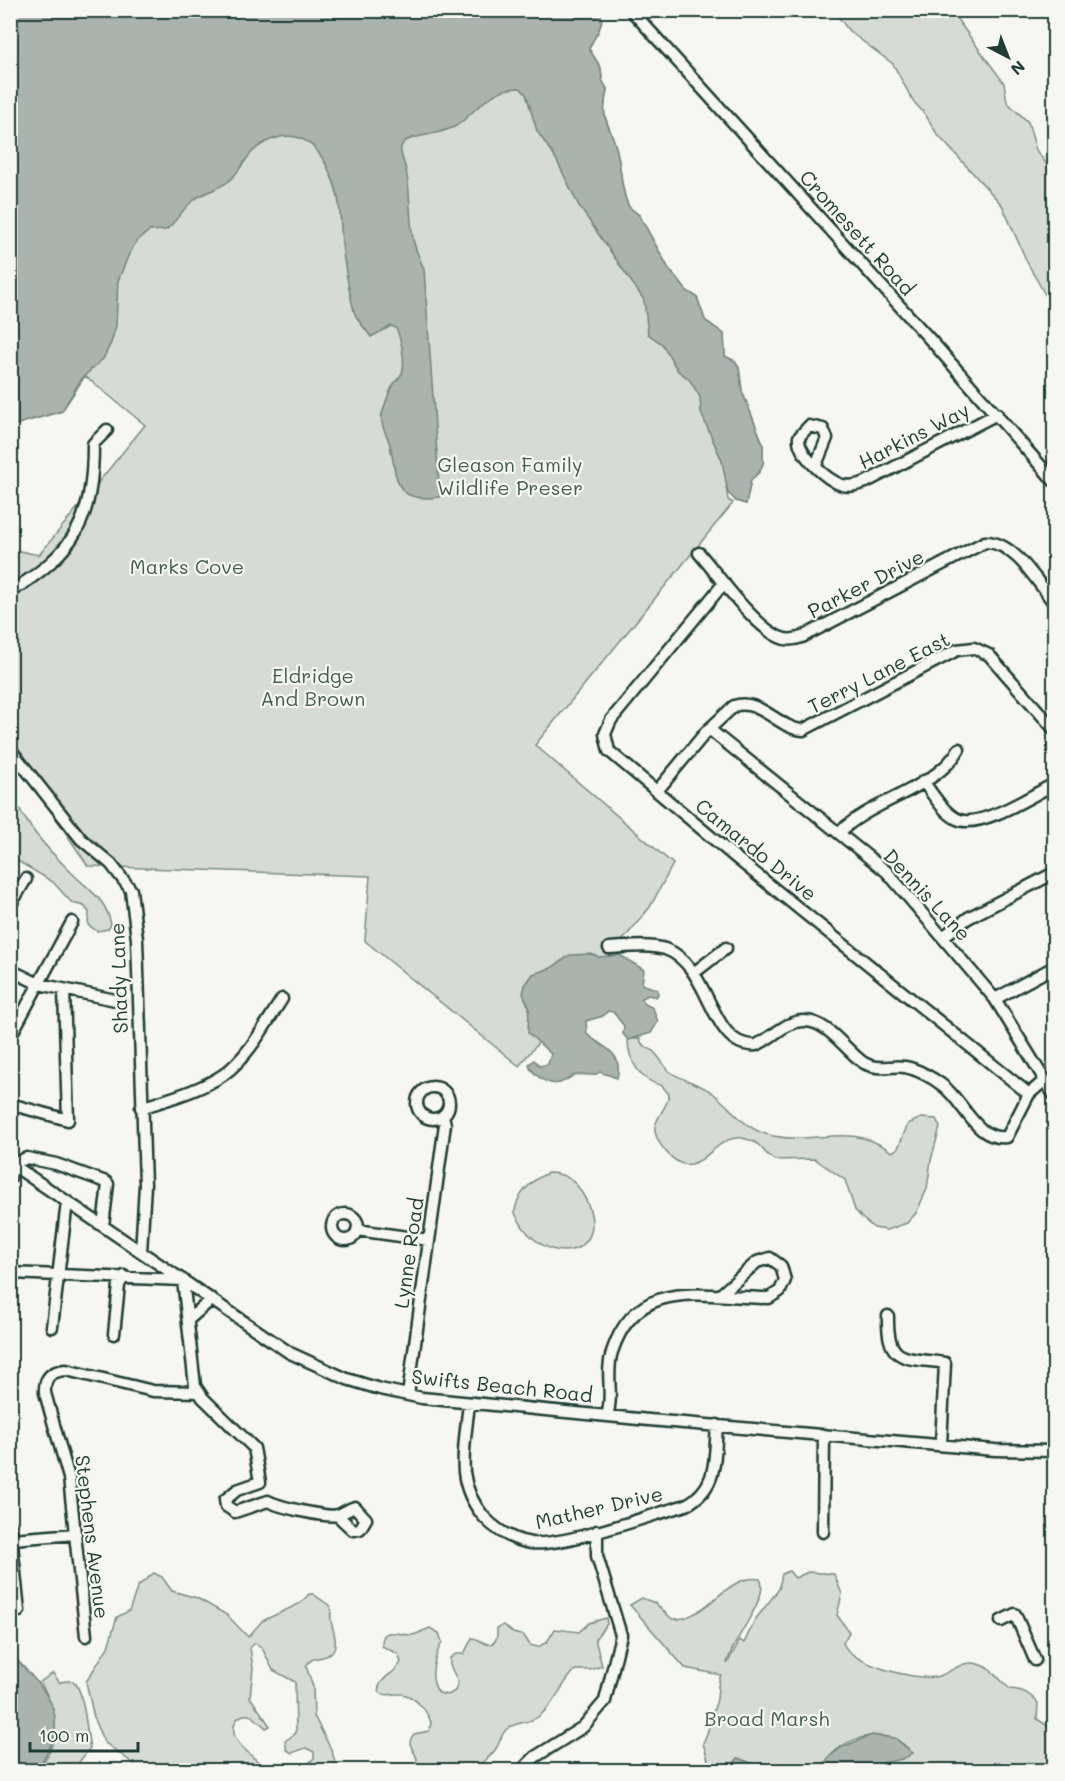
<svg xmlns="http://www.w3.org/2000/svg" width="1065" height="1781" font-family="Mali,sans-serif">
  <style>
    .green { fill: #d6dbd6; stroke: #7a8c85; stroke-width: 1.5 }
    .water { fill: #aab3ae; stroke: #72847d; stroke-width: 1.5 }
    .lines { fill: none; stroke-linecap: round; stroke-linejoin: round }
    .minor-casing { stroke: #1f3d34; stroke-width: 15 }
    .minor { stroke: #f6f6f2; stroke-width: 10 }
    .labels { text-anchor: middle; stroke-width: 4.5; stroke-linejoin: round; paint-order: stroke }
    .street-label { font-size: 20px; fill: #1f3d34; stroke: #f6f6f2 }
    .park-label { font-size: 20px; fill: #445d54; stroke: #f6f6f2 }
  </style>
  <rect width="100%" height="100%" fill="#f6f6f2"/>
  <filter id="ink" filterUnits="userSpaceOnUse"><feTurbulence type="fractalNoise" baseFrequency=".0167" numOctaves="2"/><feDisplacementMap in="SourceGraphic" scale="12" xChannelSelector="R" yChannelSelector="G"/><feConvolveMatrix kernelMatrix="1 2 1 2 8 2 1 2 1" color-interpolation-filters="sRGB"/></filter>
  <g filter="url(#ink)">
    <path class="green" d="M461,10L600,11C606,26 594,35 589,49L601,68L602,80L607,89C601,122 606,115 615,144C621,162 620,182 626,200L629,207L639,215L669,269L687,291L697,297L705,320L724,334L725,356L735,361L739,368L742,391L763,444V463L760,471L751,480L746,504L736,501L726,486L728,500L733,503L535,745L673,864L650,907L519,1066L365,941L370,876L88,866L11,752L10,549L39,555L145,425L85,376L62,411L11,426V271Z
      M834,11H951L1004,83L1007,102L1028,122L1036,150L1054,174V311L1027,262L1002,205L937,134L925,114L913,101L893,64L849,31Z
      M11,785C18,819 49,851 74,875C90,891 107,900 111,925L108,929L97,931L88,925L89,912L84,906L72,903L53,882L11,857Z
      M640,1038C641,1048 649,1046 655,1053C660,1058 664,1066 669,1071C682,1081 701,1083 714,1094C734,1110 745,1131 773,1136C819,1145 850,1121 892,1152L898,1148L908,1124L921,1118L936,1119L940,1127L931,1160L927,1189L916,1213L907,1223L887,1230L874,1228L862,1218L855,1210L845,1180L815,1159L775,1160C761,1153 764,1142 742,1138C710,1134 697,1192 663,1148C659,1142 654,1135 655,1127C657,1115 667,1109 669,1094L661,1085C641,1082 628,1060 628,1040Z
      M548,1173C563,1173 575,1180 582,1193C619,1254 544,1276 515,1213C515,1195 533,1179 548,1173Z
      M789,1571L795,1578L808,1572L834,1574L842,1594L837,1615L849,1632L843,1643C851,1664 913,1680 935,1677C950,1675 960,1659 978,1664C993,1668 999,1680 1010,1689C1023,1690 1029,1693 1038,1703L1037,1719L1054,1730V1770H865L875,1764L912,1753C892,1727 854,1733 832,1754C827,1759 825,1764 820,1769L764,1768L749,1763L731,1765L729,1770H711L703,1743C710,1729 711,1716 716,1703C719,1693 716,1685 721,1675L685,1668L630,1605L642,1598L655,1603L672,1619C707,1621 726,1573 760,1579C771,1596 730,1642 727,1664L740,1640L744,1643L755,1620L779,1589L782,1574Z
      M154,1573L162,1577L172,1591L197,1598L227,1615L248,1637L262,1621L301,1603L309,1594H313L330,1606C332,1612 330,1615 331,1621C333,1632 342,1649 326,1656C317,1659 311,1657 306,1666L313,1687L314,1716L332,1751L337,1770H302L314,1758V1752L306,1748L292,1753L287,1750L285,1741L296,1733L295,1682L273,1670L262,1648L255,1643L250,1648L253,1668L250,1697L270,1726L266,1728C256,1719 248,1708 236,1720C225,1743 255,1754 265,1770H142L104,1742L95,1722L86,1682L108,1647L117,1617L129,1611L138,1586Z
      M606,1618L607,1624L595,1639L602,1666L590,1670H575C561,1685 555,1704 538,1717C529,1723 517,1722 508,1728C501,1733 501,1740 497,1747C478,1778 443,1771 413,1770L417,1759C414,1748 405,1745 414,1734L429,1731L431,1723C428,1712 417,1699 406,1695C396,1691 387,1699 378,1691C380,1676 395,1675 401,1662L398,1654L382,1646C381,1624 400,1636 412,1635C418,1634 424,1630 430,1628L439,1633L442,1642C434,1658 427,1678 439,1693L448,1695L455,1691L458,1682L450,1665V1658L456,1654H464L472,1638C482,1638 490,1653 497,1637V1628L504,1625L513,1633L524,1636L530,1645L538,1647L547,1642L555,1629L579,1632L589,1623Z
      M53,1673L59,1682C62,1682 70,1680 73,1681C84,1687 87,1736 90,1748L73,1770H37C62,1742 59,1713 40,1682Z"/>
    <path class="water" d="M600,10C606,26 594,35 589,49L601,68L602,80L607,89C601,123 606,115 615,144C621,162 620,182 626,200L629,207L639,215L669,269L687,291L697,297L705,320L724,334L725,356L735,361L739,368L742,391L763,444V463L760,471L751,480L746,504L736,501L728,493L722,461L701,413L700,397L689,379L678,371L662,344L648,334L644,300L579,206L556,159L537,131L526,94L520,88C491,88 479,108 459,124C445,135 409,135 403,143C398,150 403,159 405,166C411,189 409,215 413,239C415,249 420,260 424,269L440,497C393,503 398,482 390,445C387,433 380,427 382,414C385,404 388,393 394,384C396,380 400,378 402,373C406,362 401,339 396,328L391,326L371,337C366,329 356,320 354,311C349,292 346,272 343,253C340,232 342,209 336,189C325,155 306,123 266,142C245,153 244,168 229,181C218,190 205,191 194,200C183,208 177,221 166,230L149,231L136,242L129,254L118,281L116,326L111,343L103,359L82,378L62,411L11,426V11Z
      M591,954L599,957L620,955L644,970L642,984L658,990V994L656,997L648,995L641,999L643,1003L653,1008L658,1022L651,1033L628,1040L623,1034L624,1026L613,1012L608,1011L603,1016L586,1021L587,1034C602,1048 624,1051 617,1078L600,1072C592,1078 586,1073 577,1075C570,1076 565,1082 559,1083C548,1086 536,1076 530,1068L529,1064L534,1060L540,1066L548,1064L551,1054L528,1033L529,1007L523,994L525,985L533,974L551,968L570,955Z
      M11,1653C41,1688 73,1710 44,1758C41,1763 40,1767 37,1770H11Z
      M872,1735L895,1738L913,1753C899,1765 880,1758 868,1770H729L738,1758L764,1768L801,1764L820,1769L830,1756L842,1747Z"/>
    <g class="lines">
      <g class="minor-casing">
        <path id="minor" d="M631,10L936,346L1054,481
          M816,465L827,438L823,429L809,426L799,437C797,454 827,480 842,485C851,487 858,485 866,482L997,414
          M699,553C719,576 753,625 779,637C787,641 794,640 802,637L985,542C1014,541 1038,583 1054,603
          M724,583L611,720L605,734L609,751L735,857L1029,1094L1045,1080
          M10,592C76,551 93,520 93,444L107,430
          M709,729L887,872L995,999L1054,1095
          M10,749L81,839L111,864L131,890L137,939L145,1185L141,1252
          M923,781C932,793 943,812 957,819C979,830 1033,795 1054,784
          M657,791L706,732L734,706C759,697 779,729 803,730L957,650L974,648L989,655L1054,729
          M839,833C871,800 937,789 959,749
          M10,906L26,879
          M944,936L968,918L1054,873
          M609,948C627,947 648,944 665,949C712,965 709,1049 756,1045C773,1038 786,1020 805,1021C828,1021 846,1051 864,1063C878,1071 890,1065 905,1067C917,1069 933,1078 942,1085C965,1102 975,1141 1007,1137L1029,1094
          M10,970L39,984L120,1001
          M695,972L726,948
          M995,999L1054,967
          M10,1037L72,922
          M417 1103a16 16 0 1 1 32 0a16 16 0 1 1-32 0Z
          M10,1104L68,1120L64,990
          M141,1108C168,1099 199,1091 223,1075C249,1056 265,1025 282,999
          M10,1163L290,1353L347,1379L380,1389L422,1398L649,1420L995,1450L1054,1451
          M10,1178L12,1164L27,1158L56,1164L106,1182L108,1184L103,1226
          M332 1227a13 13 0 1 1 26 0a13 13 0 1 1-26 0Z
          M357,1230L429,1240
          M10,1273L183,1280L195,1386L203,1398L254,1448L260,1482L237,1490L225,1500L226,1506L235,1512L268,1501C279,1507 327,1518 338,1515C344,1513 348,1509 355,1507L366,1519L360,1529L353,1530L337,1515
          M888,1316C887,1364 904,1357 945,1363L941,1445
          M188,1320L212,1299
          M52,1327L67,1202
          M114,1334L119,1285L124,1276
          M408,1395L445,1124L443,1116
          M469,1403C467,1425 462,1450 464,1472C466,1489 473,1504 484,1517C497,1531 512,1540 531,1543C563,1547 651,1515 686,1505C719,1487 714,1459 717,1425
          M607,1416C614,1395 605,1373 612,1352C637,1274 707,1298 769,1298L780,1291L785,1280L781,1266L770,1258L757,1262L720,1295
          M10,1525L19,1611
          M823,1532L824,1435
          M12,1539L76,1534
          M1001,1621L1015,1614L1035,1660
          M86,1636L69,1478L45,1393C44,1377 51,1371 66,1370L153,1391L199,1392
          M522,1770L535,1757L583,1727L605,1701L621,1635L597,1556V1531"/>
      </g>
      <use href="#minor" class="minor"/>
    </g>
  </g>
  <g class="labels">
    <g class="street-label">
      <text transform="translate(857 233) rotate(48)" y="7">Cromesett Road</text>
      <text transform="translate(914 436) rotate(-27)" y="7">Harkins Way</text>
      <text transform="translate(866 584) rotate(-27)" y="7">Parker Drive</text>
      <text transform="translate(879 673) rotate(-27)" y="7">Terry Lane East</text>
      <text transform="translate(756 850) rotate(39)" y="7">Camardo Drive</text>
      <text transform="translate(927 895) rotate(47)" y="7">Dennis Lane</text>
      <text transform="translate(119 978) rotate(-92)" y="7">Shady Lane</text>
      <text transform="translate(409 1253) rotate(-82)" y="7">Lynne Road</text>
      <text transform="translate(502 1386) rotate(6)" y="7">Swifts Beach Road</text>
      <text transform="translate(599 1508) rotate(-13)" y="7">Mather Drive</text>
      <text transform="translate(92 1537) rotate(83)" y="7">Stephens Avenue</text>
    </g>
    <g class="park-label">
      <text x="510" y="472">Gleason Family<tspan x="510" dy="23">Wildlife Preser</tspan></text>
      <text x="187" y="574">Marks Cove</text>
      <text x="313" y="683">Eldridge<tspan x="313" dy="23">And Brown</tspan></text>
      <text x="767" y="1726">Broad Marsh</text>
    </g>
  </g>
  <rect width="1065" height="1781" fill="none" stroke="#f6f6f2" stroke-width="36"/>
  <rect x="18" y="18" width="1029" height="1745" fill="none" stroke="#1f3d34" stroke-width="2" filter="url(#ink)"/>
  <g transform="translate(1008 57) rotate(138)" stroke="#f6f6f2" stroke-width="4.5" paint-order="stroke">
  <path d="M0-4.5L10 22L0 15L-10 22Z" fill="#1f3d34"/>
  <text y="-9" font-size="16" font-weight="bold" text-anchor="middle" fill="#1f3d34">N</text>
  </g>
  <path d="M30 1742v9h108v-9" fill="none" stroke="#1f3d34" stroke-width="3"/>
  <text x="39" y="1742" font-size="18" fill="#1f3d34" stroke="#f6f6f2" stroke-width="4.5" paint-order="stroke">100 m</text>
</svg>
